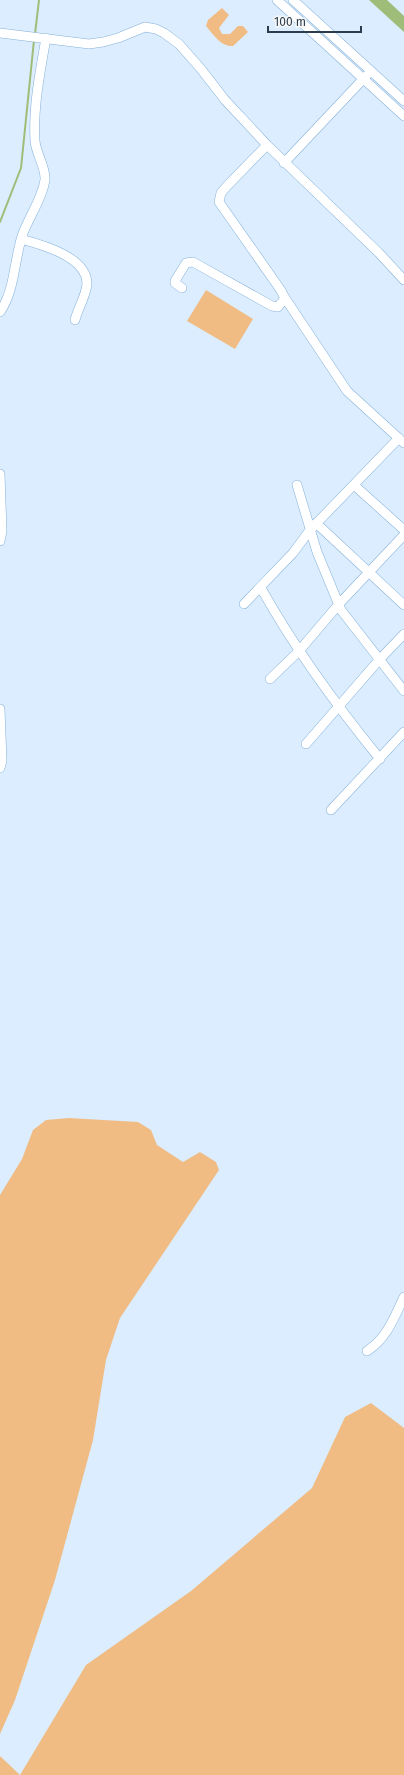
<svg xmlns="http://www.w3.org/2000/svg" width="404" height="1775" font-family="'Fira Sans',sans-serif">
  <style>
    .green { fill: #f0bc84 }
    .water { fill: #9fbd78 }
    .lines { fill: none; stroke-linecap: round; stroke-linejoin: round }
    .stream { stroke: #9fbd78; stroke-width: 2 }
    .minor-casing { stroke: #85b1da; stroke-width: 10 }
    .minor { stroke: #fff; stroke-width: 9 }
  </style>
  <rect width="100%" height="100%" fill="#dbedfe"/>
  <path class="green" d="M222,8L229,15L219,28L222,34H230L238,26H243L248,32L233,46C221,47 213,34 206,26L208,20Z
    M206,290L253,319L235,349L187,321Z
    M69,1118L138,1122L151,1130L157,1145L183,1162L200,1152L216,1162L219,1170L120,1318L106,1360L93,1440L55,1580L15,1700L0,1734V1195L22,1159L33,1130L46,1120Z
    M371,1403L404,1428V1775H20L86,1665L191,1591L312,1488L345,1417Z
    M0,1756L20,1775H0Z"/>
  <path class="water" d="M369,0H387L404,16V32Z"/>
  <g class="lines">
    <path class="stream" d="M35,34L39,0
      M0,222L21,168L34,40"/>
    <g class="minor-casing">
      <path id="minor" d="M277,0L404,116
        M293,0L404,101
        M0,33L89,44L103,42L118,38L145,27L156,29L164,33L179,44L201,69L225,100L267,145L379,253L404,280
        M284,163L367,75
        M21,239C43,245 87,257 87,284C86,296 78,308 75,320
        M182,288L175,283V281L186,263L193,262L272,306L278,307L285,298L280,289L219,202L221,193L227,186L267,145
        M285,298L347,391L404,443
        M0,312C15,290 14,261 22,236C28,218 42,200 45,180C46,167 36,154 35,141C33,107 40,72 46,38
        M0,474L2,531L0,541
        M297,485L317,552L341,610L404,691
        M354,485L404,530
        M316,523L404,605
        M261,588C295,649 336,705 380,759
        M244,604L293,553L310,530L399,438
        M270,679L299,651L339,604L404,535
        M0,709L2,761L0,768
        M306,744L379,660L404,634
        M331,810L404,732
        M367,1351C387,1338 394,1318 404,1297"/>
    </g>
    <use href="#minor" class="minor"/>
  </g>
  <path d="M268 26v6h93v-6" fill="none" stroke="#2a3c4e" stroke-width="2"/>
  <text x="274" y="26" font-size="12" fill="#2a3c4e" stroke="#f7f7f7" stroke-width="3" paint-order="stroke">100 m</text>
</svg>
